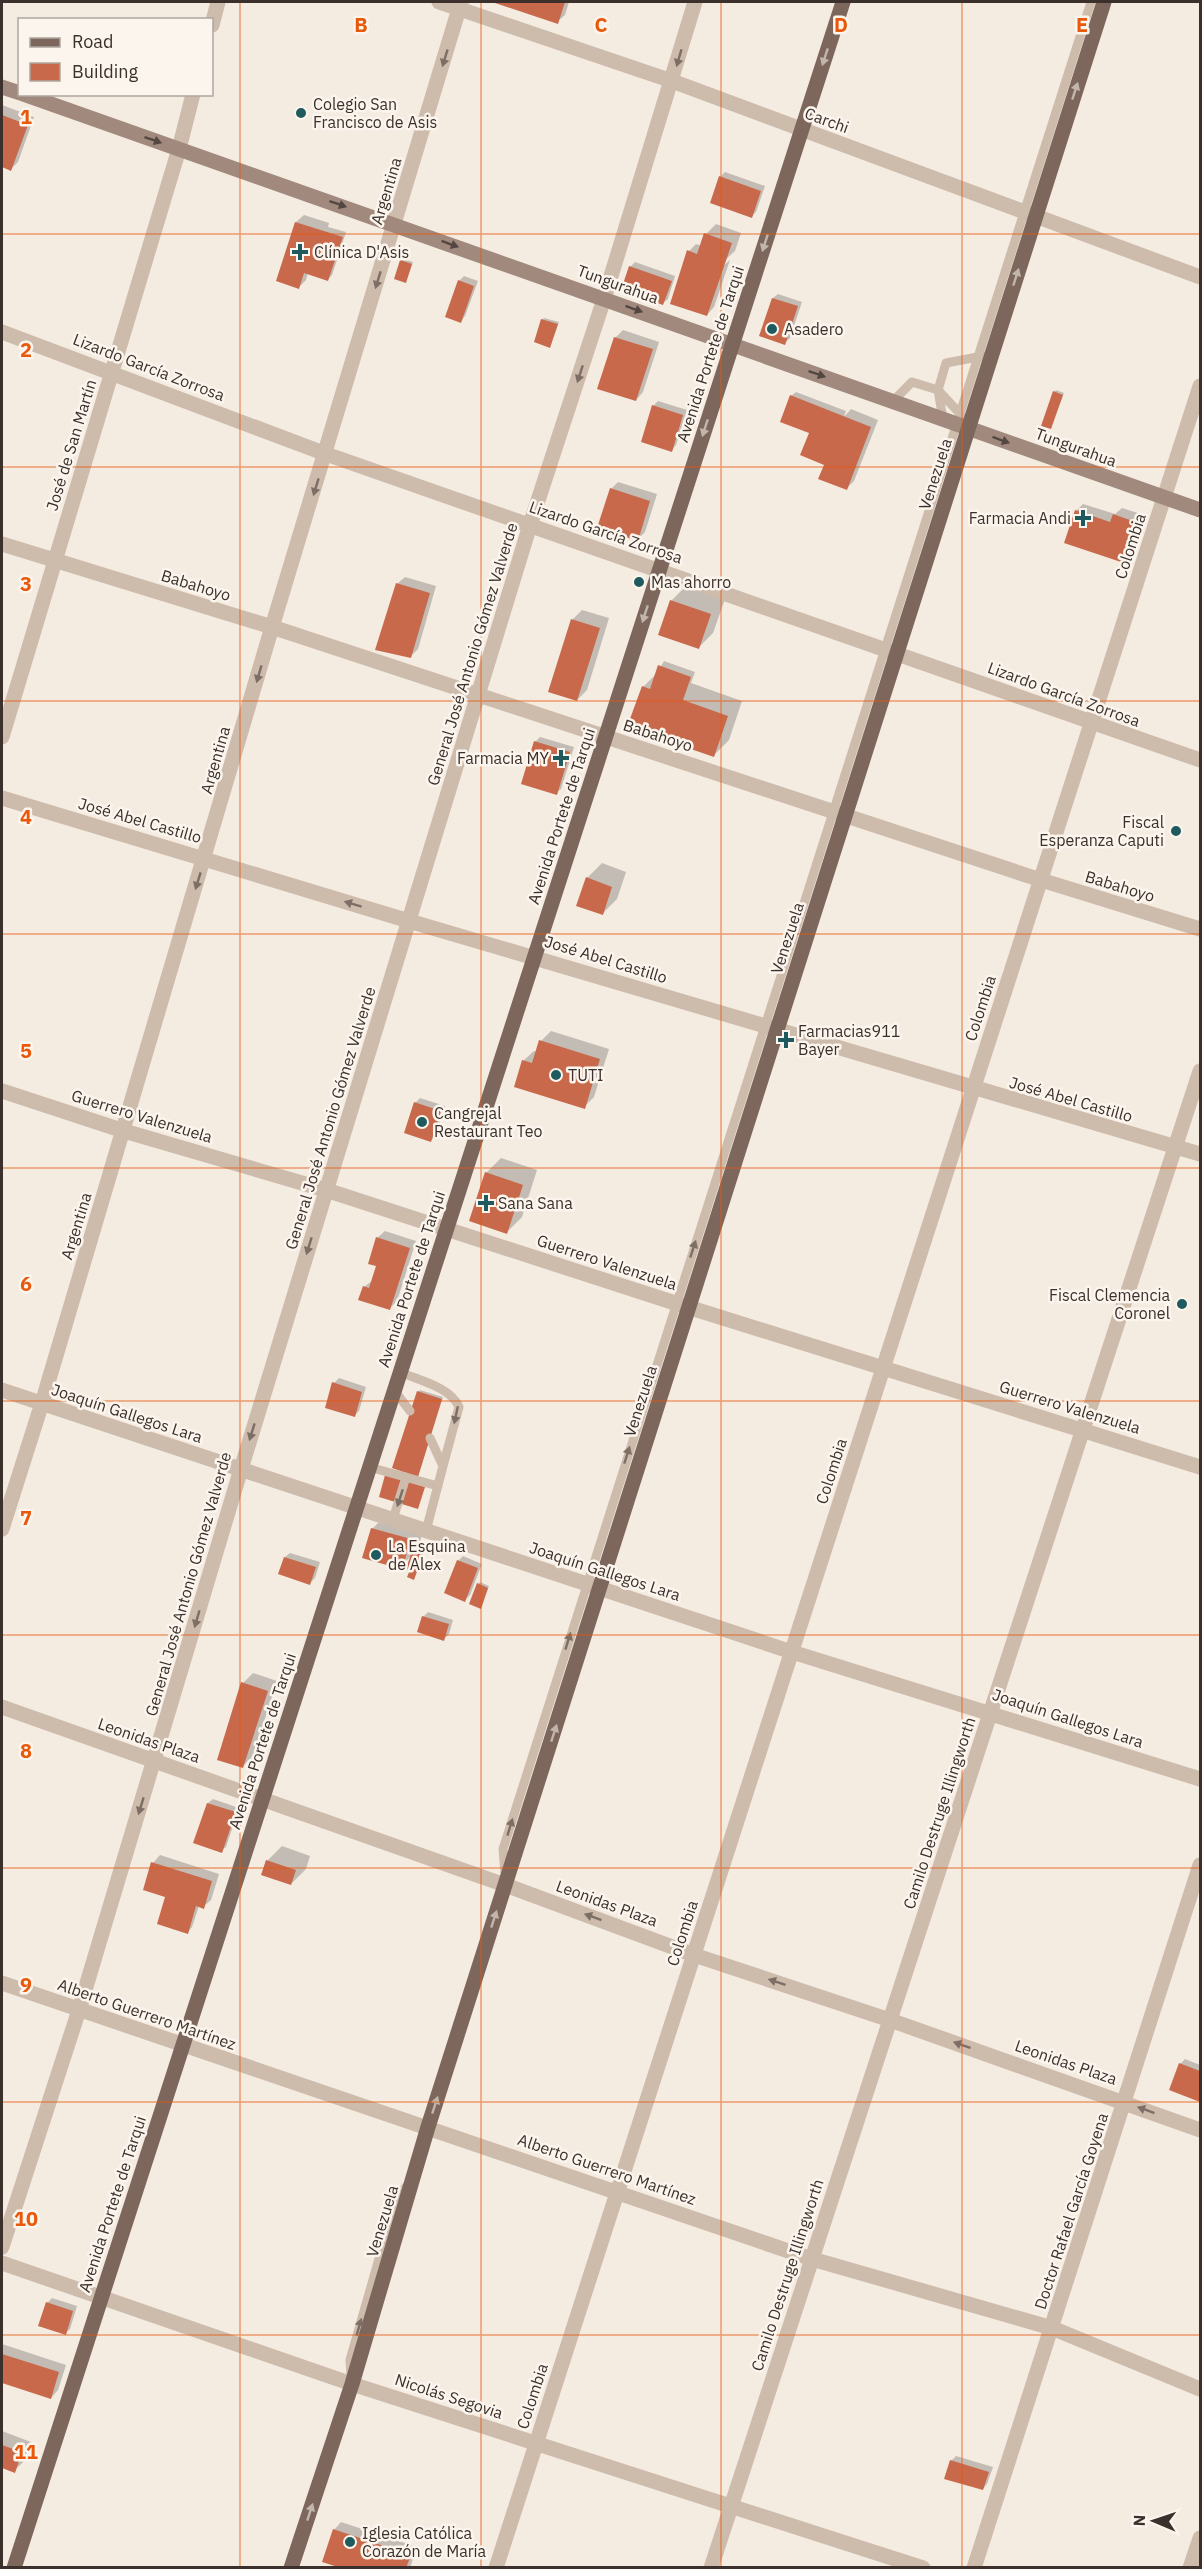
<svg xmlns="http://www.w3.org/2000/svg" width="1202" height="2569" font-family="'IBM Plex Sans',sans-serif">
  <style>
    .shadow { fill: #0003 }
    .building { fill: #c8694b }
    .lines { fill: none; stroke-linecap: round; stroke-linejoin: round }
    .service { stroke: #cdbbac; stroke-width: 9 }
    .minor { stroke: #cdbbac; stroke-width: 15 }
    .secondary { stroke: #a18a7d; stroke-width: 15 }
    .primary { stroke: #7d675c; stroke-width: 15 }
    .oneway { fill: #c2b5ac }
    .oneway2 { fill: #7d6f65 }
    .oneway3 { fill: #544640 }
    .grid { fill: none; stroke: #e8590c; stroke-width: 1.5; stroke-opacity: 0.55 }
    .poi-dot { fill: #1f5a5e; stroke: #fbf5ee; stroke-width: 2 }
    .labels { text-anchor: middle; stroke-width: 5; stroke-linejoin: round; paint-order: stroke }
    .poi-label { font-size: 16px; fill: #3b302b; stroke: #fbf5ee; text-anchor: start }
    .street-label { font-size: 16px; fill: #3b302b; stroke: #fbf5ee }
    .grid-label { font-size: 20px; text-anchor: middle; font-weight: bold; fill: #e8590c; stroke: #fbf5ee; stroke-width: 5; stroke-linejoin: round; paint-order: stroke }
  </style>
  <rect width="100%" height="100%" fill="#f4ebe1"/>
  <path class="shadow" d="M496,2H569L565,15L557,22Z
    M2,105L34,117L18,162L11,169L2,166Z
    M725,172L765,186L756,212L751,217L712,202L721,176Z
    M304,215L329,223L328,227L346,232L332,275L327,280L308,273L306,280L299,287L278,280L296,222Z
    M716,224L741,233L735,251L723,262V266L730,260L714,307L707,315L689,251L696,244L702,246L706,234Z
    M403,259L413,262L406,281L401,261Z
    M635,262L675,276L668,299L663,303L630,267Z
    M464,276L478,281L465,316L461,321L459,281Z
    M778,294L802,302L790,338L785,343L773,298Z
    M544,318L559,322L550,346L542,320Z
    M623,330L659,342L643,392L636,400L615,338Z
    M1056,390L1064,393L1050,428L1054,392Z
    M796,392L846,411L844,417L851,409L878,420L854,481L847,488L826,464L791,396Z
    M658,401L687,410L676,445L672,450L653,406Z
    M618,482L657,494L645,532L637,540L611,489Z
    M1083,504L1115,514L1122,508L1147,516L1134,555L1127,562L1076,511Z
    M405,577L436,586L418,649L410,657L397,584Z
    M686,586L725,599L713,633L699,647L671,601Z
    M582,610L609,618L587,690L577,700L572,620Z
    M664,661L695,672L691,683L742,701L729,740L714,755L643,687L657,673Z
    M540,737L574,747L561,789L556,793L535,742Z
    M602,863L626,872L617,899L602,914L587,878Z
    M551,1031L609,1049L594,1097L584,1107L523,1061L534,1051L537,1052L541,1041Z
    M420,1098L445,1106L436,1136L431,1140L415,1103Z
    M501,1158L537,1170L522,1217L507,1232L486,1173Z
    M385,1231L416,1241L397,1301L390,1308L364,1287L373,1280L378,1265L377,1238Z
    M339,1378L366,1387L359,1411L354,1416L334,1383Z
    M420,1390L443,1397L419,1473L418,1392Z
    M387,1514L425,1525L418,1548L425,1550L414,1578L413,1554L403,1564L372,1529Z
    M290,1553L320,1562L315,1578L310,1583L280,1573L285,1557Z
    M463,1556L482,1564L470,1595L465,1600L458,1561Z
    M480,1582L489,1586L482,1605L478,1584Z
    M428,1612L453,1620L449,1634L444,1639L423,1617Z
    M253,1673L277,1681L253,1756L243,1766V1683Z
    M213,1799L239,1808L226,1847L221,1851L208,1803Z
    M282,1846L310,1856L306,1869L291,1884L267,1861Z
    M160,1855L219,1874L211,1900L203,1907L199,1906L192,1927L188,1932L167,1896L153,1863Z
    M1185,2059L1200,2065V2100L1171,2089L1180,2064Z
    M52,2298L77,2306L70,2329L65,2333L47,2303Z
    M2,2344L66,2365L58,2390L51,2398L2,2382Z
    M2,2431L31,2442L24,2461L14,2471L2,2466Z
    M956,2456L993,2467L987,2484L983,2489L951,2461Z
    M341,2522L417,2547L410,2568H346L334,2530Z"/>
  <path class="building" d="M492,2H565L558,24Z
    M2,115L28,125L11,171L2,167Z
    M719,176L761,191L752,218L710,203Z
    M295,222L343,237L328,281L304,273L299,289L276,281Z
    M704,233L732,243L707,316L670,304L687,250L697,254Z
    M400,260L412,264L406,283L394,279Z
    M629,266L672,281L663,305L621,290Z
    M458,280L474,286L461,323L445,317Z
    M772,298L798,306L785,345L759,336Z
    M541,319L558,324L550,348L534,342Z
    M614,337L653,349L636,401L597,389Z
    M1053,391L1063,395L1051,429L1041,426Z
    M790,395L871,427L847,490L818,479L824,465L800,455L809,433L780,422Z
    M652,405L683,415L672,452L641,442Z
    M610,488L650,501L638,541L597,528Z
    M1075,510L1110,522L1113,514L1141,524L1127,564L1064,543Z
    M396,583L430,593L411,658L375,650Z
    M670,600L711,614L699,649L658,635Z
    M571,619L600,628L577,701L548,692Z
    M658,665L691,677L683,700L728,716L714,757L627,727L642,686L650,689Z
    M534,741L570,752L557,795L521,784Z
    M586,877L612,887L603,915L576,906Z
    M539,1040L600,1059L585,1109L514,1087L522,1060L532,1063Z
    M414,1102L441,1111L431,1142L404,1133Z
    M485,1172L523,1185L507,1234L469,1221Z
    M376,1237L410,1248L390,1310L358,1300L363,1286L369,1288L376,1266L368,1264Z
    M332,1382L362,1392L355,1417L325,1408Z
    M417,1391L442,1399L418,1477L392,1468Z
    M385,1475L425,1487L418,1509L379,1497Z
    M371,1528L411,1539L403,1566L395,1564L394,1567L362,1558Z
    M413,1548L424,1552L414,1580L407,1577L410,1570L406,1569Z
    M284,1557L316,1567L310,1585L278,1574Z
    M457,1560L478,1568L465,1602L444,1593Z
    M477,1583L488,1588L481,1609L469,1604Z
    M422,1616L449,1624L444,1641L417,1632Z
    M241,1682L268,1691L243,1768L217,1760Z
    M207,1803L236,1812L222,1853L193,1843Z
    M266,1860L296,1870L291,1885L261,1875Z
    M151,1862L212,1881L204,1909L196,1906L188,1934L157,1924L165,1897L143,1890Z
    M1179,2063L1200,2071V2102L1169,2090Z
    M46,2302L73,2311L66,2335L38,2326Z
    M2,2354L59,2372L51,2399L2,2383Z
    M2,2445L22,2452L15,2473L2,2468Z
    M950,2460L989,2472L983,2490L944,2479Z
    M333,2529L411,2555L406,2568H341L322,2562Z"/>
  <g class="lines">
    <path class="service" d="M893,401L912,382L938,390L943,419
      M964,418L938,390L946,363L983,356
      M400,1372C418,1380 451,1387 459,1407L443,1466
      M394,1390L410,1411
      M369,1467L438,1486
      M393,1519L406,1477
      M426,1531L443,1466L430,1438
      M505,1873L503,1849L1091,2
      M351,2376L350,2360L397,2196L408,2185"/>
    <path class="minor" d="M439,2L672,81L1200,277
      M212,25L218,2
      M2,332L326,454L1200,760
      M2,544L272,627L1041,880L1200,929
      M2,737L179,149L193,94
      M2,798L409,921L1200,1154
      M2,1091L124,1131L326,1190L675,1303L1200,1467
      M2,1390L792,1652L1200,1779
      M2,1529L42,1403L272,627L461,2
      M2,1707L505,1885L694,1955L890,2020L1200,2130
      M2,1983L812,2259L1052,2328L1200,2389
      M2,2247L79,2010L241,1469L530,525L604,299L695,2
      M2,2263L352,2384L923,2568
      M496,2568L1200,386
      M711,2568L1200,1071
      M974,2568L1200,1865
      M1190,2568L1200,2538"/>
    <path class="secondary" d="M2,87L20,93
      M23,94L1200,510"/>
    <path class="primary" d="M14,2568L843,2
      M291,2568L352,2384L428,2127L1104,2"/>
  </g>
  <defs><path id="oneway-solid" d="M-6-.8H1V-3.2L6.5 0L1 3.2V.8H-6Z" transform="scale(1.5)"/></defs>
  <g class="oneway">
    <use href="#oneway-solid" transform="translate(825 57) rotate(108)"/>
    <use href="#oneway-solid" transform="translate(1075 91) rotate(-72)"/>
    <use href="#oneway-solid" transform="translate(765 243) rotate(108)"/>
    <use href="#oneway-solid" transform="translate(1016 277) rotate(-72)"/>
    <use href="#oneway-solid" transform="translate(705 428) rotate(108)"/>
    <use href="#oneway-solid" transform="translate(645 614) rotate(108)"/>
    <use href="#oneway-solid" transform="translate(554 1733) rotate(-72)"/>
    <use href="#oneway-solid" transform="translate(494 1919) rotate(-72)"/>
    <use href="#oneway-solid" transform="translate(435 2105) rotate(-72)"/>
    <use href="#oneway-solid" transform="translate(310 2512) rotate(-72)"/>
  </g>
  <g class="oneway2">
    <use href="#oneway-solid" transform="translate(445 58) rotate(107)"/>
    <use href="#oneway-solid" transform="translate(679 58) rotate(106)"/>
    <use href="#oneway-solid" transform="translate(378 280) rotate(107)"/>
    <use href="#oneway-solid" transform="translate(580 374) rotate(108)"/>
    <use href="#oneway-solid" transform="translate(316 487) rotate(107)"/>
    <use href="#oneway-solid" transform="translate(259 674) rotate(106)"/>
    <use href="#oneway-solid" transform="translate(198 881) rotate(107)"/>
    <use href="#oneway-solid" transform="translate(353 904) rotate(-163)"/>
    <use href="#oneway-solid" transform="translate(309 1246) rotate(107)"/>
    <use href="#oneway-solid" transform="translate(693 1249) rotate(-72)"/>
    <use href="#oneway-solid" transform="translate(456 1415) rotate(102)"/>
    <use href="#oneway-solid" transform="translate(252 1432) rotate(107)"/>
    <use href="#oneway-solid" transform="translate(627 1455) rotate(-72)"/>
    <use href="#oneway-solid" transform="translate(400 1498) rotate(108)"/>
    <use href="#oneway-solid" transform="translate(197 1619) rotate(106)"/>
    <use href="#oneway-solid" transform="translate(568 1641) rotate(-73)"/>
    <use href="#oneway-solid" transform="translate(141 1806) rotate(107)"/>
    <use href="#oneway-solid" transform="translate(510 1827) rotate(-73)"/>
    <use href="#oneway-solid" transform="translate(593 1917) rotate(-160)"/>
    <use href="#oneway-solid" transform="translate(777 1982) rotate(-162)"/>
    <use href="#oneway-solid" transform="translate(962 2045) rotate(-161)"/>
    <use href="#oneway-solid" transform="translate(1146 2110) rotate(-160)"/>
    <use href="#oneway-solid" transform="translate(359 2327) rotate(-74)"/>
  </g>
  <g class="oneway3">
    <use href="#oneway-solid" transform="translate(153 140) rotate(19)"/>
    <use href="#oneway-solid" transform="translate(338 204) rotate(19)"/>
    <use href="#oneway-solid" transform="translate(450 244) rotate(20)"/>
    <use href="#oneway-solid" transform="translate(634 309) rotate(20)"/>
    <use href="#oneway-solid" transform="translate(817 374) rotate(19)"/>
    <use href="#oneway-solid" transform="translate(1001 440) rotate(20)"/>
  </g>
  <path class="grid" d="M240,2V2568M481,2V2568M721,2V2568M962,2V2568M2,234H1200M2,467H1200M2,701H1200M2,934H1200M2,1168H1200M2,1401H1200M2,1635H1200M2,1868H1200M2,2102H1200M2,2335H1200"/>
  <g class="poi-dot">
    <circle cx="301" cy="113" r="6"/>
    <path d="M297 243h6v6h6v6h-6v6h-6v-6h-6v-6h6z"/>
    <circle cx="772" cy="329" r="6"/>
    <path d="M1080 509h6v6h6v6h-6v6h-6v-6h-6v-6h6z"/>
    <circle cx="639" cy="582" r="6"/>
    <path d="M558 749h6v6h6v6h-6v6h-6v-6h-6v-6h6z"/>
    <circle cx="1176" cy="831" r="6"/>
    <path d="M783 1031h6v6h6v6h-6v6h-6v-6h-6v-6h6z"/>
    <circle cx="556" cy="1075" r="6"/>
    <circle cx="422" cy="1122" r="6"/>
    <path d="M483 1194h6v6h6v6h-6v6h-6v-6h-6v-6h6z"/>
    <circle cx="1182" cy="1304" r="6"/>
    <circle cx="376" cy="1555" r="6"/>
    <circle cx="350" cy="2542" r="6"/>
  </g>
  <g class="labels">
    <g class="poi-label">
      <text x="313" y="110">Colegio San<tspan x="313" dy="18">Francisco de Asis</tspan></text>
      <text x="314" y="258">Clínica D'Asis</text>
      <text x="784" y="335">Asadero</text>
      <text x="1071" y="524" text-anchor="end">Farmacia Andi</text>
      <text x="651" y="588">Mas ahorro</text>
      <text x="549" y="764" text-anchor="end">Farmacia MY</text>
      <text x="1164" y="828" text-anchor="end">Fiscal<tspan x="1164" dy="18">Esperanza Caputi</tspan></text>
      <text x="798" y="1037">Farmacias911<tspan x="798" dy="18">Bayer</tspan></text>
      <text x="568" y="1081">TUTI</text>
      <text x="434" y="1119">Cangrejal<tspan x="434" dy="18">Restaurant Teo</tspan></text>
      <text x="498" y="1209">Sana Sana</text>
      <text x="1170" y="1301" text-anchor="end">Fiscal Clemencia<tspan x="1170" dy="18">Coronel</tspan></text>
      <text x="388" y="1552">La Esquina<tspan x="388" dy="18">de Alex</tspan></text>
      <text x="362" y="2539">Iglesia Católica<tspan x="362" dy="18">Corazón de María</tspan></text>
    </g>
    <g class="street-label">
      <text transform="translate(827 120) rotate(20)" y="6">Carchi</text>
      <text transform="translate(386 191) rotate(-73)" y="6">Argentina</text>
      <text transform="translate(618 284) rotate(20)" y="6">Tungurahua</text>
      <text transform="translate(710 354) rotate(-72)" y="6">Avenida Portete de Tarqui</text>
      <text transform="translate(149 367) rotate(21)" y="6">Lizardo García Zorrosa</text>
      <text transform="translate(71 445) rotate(-73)" y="6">José de San Martín</text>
      <text transform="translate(1076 447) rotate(20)" y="6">Tungurahua</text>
      <text transform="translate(935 474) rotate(-72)" y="6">Venezuela</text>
      <text transform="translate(606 532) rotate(19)" y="6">Lizardo García Zorrosa</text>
      <text transform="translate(1130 546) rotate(-72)" y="6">Colombia</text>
      <text transform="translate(196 585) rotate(17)" y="6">Babahoyo</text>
      <text transform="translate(472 654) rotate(-73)" y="6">General José Antonio Gómez Valverde</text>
      <text transform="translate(1064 694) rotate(20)" y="6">Lizardo García Zorrosa</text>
      <text transform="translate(658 735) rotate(18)" y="6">Babahoyo</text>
      <text transform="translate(215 760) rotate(-74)" y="6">Argentina</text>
      <text transform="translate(561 816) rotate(-72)" y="6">Avenida Portete de Tarqui</text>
      <text transform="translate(140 820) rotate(16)" y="6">José Abel Castillo</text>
      <text transform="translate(1120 886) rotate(17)" y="6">Babahoyo</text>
      <text transform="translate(787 938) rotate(-72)" y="6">Venezuela</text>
      <text transform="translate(606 959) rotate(17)" y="6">José Abel Castillo</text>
      <text transform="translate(980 1008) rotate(-72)" y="6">Colombia</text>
      <text transform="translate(1071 1099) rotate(16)" y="6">José Abel Castillo</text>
      <text transform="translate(142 1116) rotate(17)" y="6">Guerrero Valenzuela</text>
      <text transform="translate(330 1118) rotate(-73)" y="6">General José Antonio Gómez Valverde</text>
      <text transform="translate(76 1226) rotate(-73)" y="6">Argentina</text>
      <text transform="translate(607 1262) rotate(18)" y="6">Guerrero Valenzuela</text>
      <text transform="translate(411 1279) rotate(-72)" y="6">Avenida Portete de Tarqui</text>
      <text transform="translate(640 1401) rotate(-72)" y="6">Venezuela</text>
      <text transform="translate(1070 1407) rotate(17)" y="6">Guerrero Valenzuela</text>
      <text transform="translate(127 1413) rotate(18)" y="6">Joaquín Gallegos Lara</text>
      <text transform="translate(831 1471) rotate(-72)" y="6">Colombia</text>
      <text transform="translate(605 1571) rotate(18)" y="6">Joaquín Gallegos Lara</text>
      <text transform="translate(188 1584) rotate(-74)" y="6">General José Antonio Gómez Valverde</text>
      <text transform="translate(1068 1718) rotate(18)" y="6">Joaquín Gallegos Lara</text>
      <text transform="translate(149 1740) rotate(19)" y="6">Leonidas Plaza</text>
      <text transform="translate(262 1741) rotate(-72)" y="6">Avenida Portete de Tarqui</text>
      <text transform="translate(939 1813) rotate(-72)" y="6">Camilo Destruge Illingworth</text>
      <text transform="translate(607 1903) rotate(20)" y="6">Leonidas Plaza</text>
      <text transform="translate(682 1933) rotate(-72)" y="6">Colombia</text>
      <text transform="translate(147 2014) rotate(19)" y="6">Alberto Guerrero Martínez</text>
      <text transform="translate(1066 2062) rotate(19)" y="6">Leonidas Plaza</text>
      <text transform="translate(607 2169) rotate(19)" y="6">Alberto Guerrero Martínez</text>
      <text transform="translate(112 2204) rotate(-72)" y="6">Avenida Portete de Tarqui</text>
      <text transform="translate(1071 2211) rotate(-72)" y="6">Doctor Rafael García Goyena</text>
      <text transform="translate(382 2221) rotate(-73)" y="6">Venezuela</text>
      <text transform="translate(787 2275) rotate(-72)" y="6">Camilo Destruge Illingworth</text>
      <text transform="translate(449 2396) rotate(18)" y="6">Nicolás Segovia</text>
      <text transform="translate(532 2396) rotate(-72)" y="6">Colombia</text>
    </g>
  </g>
  <g class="grid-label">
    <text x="361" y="32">B</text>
    <text x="601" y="32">C</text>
    <text x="841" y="32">D</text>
    <text x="1082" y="32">E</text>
    <text x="26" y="124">1</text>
    <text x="26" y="357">2</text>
    <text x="26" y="591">3</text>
    <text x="26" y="824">4</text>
    <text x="26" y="1058">5</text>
    <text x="26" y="1291">6</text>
    <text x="26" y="1525">7</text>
    <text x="26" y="1758">8</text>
    <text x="26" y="1992">9</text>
    <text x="26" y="2226">10</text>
    <text x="26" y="2459">11</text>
  </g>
  <rect width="1202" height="2569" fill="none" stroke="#3b302b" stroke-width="6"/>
  <rect x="18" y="18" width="195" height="78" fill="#fbf5ee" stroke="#aea6a0" stroke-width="1.5"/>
  <rect x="30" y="38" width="30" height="9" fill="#7d675c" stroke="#aea6a0" stroke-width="1.5"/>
  <text x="72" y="48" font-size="18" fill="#3b302b">Road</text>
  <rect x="30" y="63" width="30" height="18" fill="#c8694b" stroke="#aea6a0" stroke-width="1.5"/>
  <text x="72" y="78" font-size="18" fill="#3b302b">Building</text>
  <g transform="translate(1154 2521) rotate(272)" stroke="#fbf5ee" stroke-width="4.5" paint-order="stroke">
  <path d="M0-4.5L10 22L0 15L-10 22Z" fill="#3b302b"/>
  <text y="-9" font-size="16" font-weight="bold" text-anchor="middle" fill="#3b302b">N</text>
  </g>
</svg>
